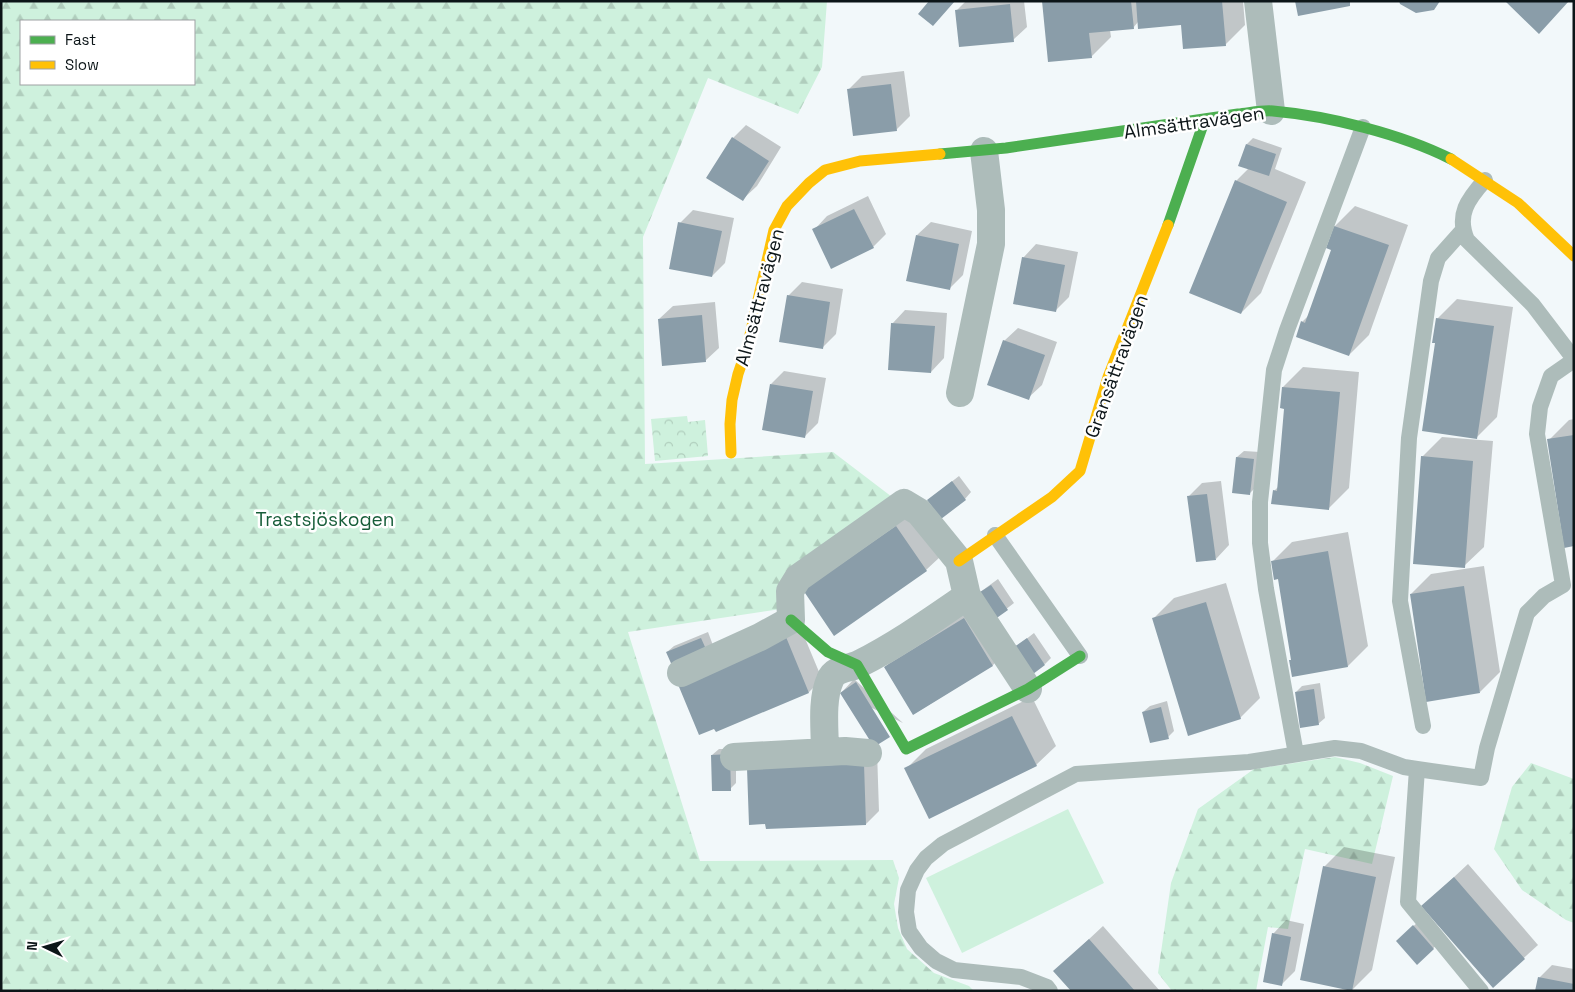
<svg xmlns="http://www.w3.org/2000/svg" width="1575" height="992" font-family="'Space Grotesk',sans-serif">
  <style>
    .grass { fill: #cef1dd }
    .forest { fill: url(#forest-firs); fill-rule: evenodd }
    .park { fill: url(#park-crowns) }
    .shadow { fill: #0003 }
    .building { fill: #8a9da9 }
    .lines { fill: none; stroke-linecap: round; stroke-linejoin: round }
    .lane { stroke: #adbcba; stroke-width: 16 }
    .street { stroke: #adbcba; stroke-width: 28 }
    .fast { stroke: #4caf50; stroke-width: 11 }
    .slow { stroke: #ffc107; stroke-width: 11 }
    .labels { text-anchor: middle; stroke-width: 5; stroke-linejoin: round; paint-order: stroke }
    .street-label { font-size: 19px; fill: #0c1518; stroke: #fff }
    .park-label { font-size: 19px; fill: #185e3a; stroke: #fff }
  </style>
  <defs>
    <pattern id="forest-firs" width="22" height="20" patternUnits="userSpaceOnUse" patternTransform="scale(1.25)"><rect width="22" height="20" fill="#cef1dd"/><path d="M5 1l3.5 6h-7zM16 11l3.5 6h-7z" fill="#b0cebd"/></pattern>
    <pattern id="park-crowns" width="20" height="18" patternUnits="userSpaceOnUse" patternTransform="scale(1.25)"><rect width="20" height="18" fill="#cef1dd"/><path d="M2 6a3 3 0 1 1 6 0M12 15a3 3 0 1 1 6 0" fill="none" stroke="#b0cebd"/></pattern>
  </defs>
  <rect width="100%" height="100%" fill="#f2f8fa"/>
  <path class="grass" d="M1068,809L1104,883L962,953L926,878Z"/>
  <path class="forest" d="M1,1H827L822,67L798,114L708,78L643,237L645,464L833,452L896,500L811,552L789,583L781,609L628,632L700,861L893,860L899,878L894,904L898,928L907,949L934,973L969,986L974,991H1ZM21,21H194V84H21Z
    M1335,757L1360,763L1393,776L1372,864L1305,849L1288,929L1268,927L1256,991H1172L1158,973L1171,883L1198,809L1254,769Z
    M1531,763L1574,779V923L1566,920L1522,890L1494,849L1512,787Z"/>
  <path class="park" d="M687,416L688,422L705,420L708,456L655,461L651,419Z"/>
  <path class="shadow" d="M966,1H1024L1027,27L1013,40L957,10Z
    M1044,1H1243L1245,25L1225,45L1182,24L1138,22L1133,28L1110,30L1111,37L1091,57Z
    M904,71L910,116L896,130L848,90L862,76Z
    M746,125L781,147L757,186L743,199L733,138Z
    M1253,138L1282,148L1275,169L1306,182L1261,293L1241,313L1236,181L1249,168L1247,144Z
    M868,196L886,234L873,247L814,230L827,216Z
    M1355,206L1408,225L1369,335L1349,355L1302,322L1309,315L1333,249L1335,226Z
    M693,210L734,218L725,263L712,276L680,223Z
    M931,222L972,231L963,275L949,289L917,235Z
    M1036,244L1078,252L1069,297L1056,310L1023,258Z
    M802,282L843,289L836,334L822,348L788,296Z
    M1457,299L1513,307L1497,417L1477,437L1436,342L1437,319Z
    M715,302L719,348L705,361L659,319L673,306Z
    M905,310L947,313L944,358L931,372L892,324Z
    M1018,328L1057,342L1042,385L1028,398L1004,341Z
    M1303,367L1359,372L1349,488L1329,508L1274,491L1279,486L1286,408L1283,387Z
    M784,371L826,378L818,423L805,436L771,384Z
    M1574,419V545L1549,440L1569,420Z
    M1442,437L1493,441L1484,547L1464,566L1422,457Z
    M1244,451L1260,452L1256,487L1249,494L1234,492L1237,457Z
    M959,476L971,492L965,499L928,500Z
    M1221,481L1229,545L1216,559L1188,497L1202,483Z
    M910,514L940,557L926,570L805,591Z
    M1348,532L1368,646L1348,666L1293,659L1279,578L1272,562L1292,542Z
    M1484,566L1500,672L1480,692L1411,594L1431,574Z
    M998,579L1014,603L996,617L1012,645L993,665L914,714L885,667L905,647Z
    M1226,583L1260,698L1240,718L1154,618L1174,598Z
    M799,624L822,679L809,692L692,669Z
    M708,632L714,648L667,652L674,646Z
    M1034,633L1051,658L1045,664L1012,650Z
    M854,679L903,723L841,693Z
    M1320,683L1325,718L1318,724L1296,692L1302,686Z
    M1032,697L1056,746L1036,765L906,769L926,749Z
    M1167,701L1174,731L1168,737L1143,712L1150,706Z
    M719,749H736V783L730,789L712,755Z
    M877,751L879,811L866,824L767,828Z
    M1344,847L1395,857L1372,970L1352,990L1324,867Z
    M1468,864L1538,945L1493,986L1423,906Z
    M1286,920L1304,924L1295,971L1282,984L1273,934Z
    M1420,920L1440,942L1417,963L1404,935Z
    M1103,926L1160,991H1072L1055,971Z
    M1552,965L1574,969V991L1539,978Z"/>
  <path class="building" d="M929,1H955L933,26L918,14Z
    M1042,1H1131L1134,29L1089,33L1092,58L1048,62Z
    M1136,1H1222L1226,46L1183,49L1181,25L1138,29Z
    M1295,1H1350V6L1298,16Z
    M1399,1H1440L1434,10L1416,13L1400,4Z
    M1505,1H1569L1539,34Z
    M1010,4L1014,42L959,47L955,10Z
    M891,84L897,131L853,136L847,89Z
    M732,137L769,161L743,201L706,178Z
    M1246,144L1276,154L1269,176L1238,166Z
    M1235,180L1287,202L1241,314L1189,293Z
    M854,209L874,248L831,269L812,229Z
    M678,222L722,231L712,277L669,269Z
    M1334,226L1389,245L1349,356L1296,337L1301,321L1305,323L1331,250L1326,248Z
    M916,235L959,244L950,290L906,281Z
    M1022,257L1065,265L1056,312L1013,304Z
    M787,295L830,302L823,349L779,342Z
    M702,315L706,362L662,366L658,319Z
    M1436,318L1494,326L1477,439L1422,431L1435,343H1432Z
    M891,323L935,326L931,373L888,370Z
    M1003,340L1045,355L1029,400L987,385Z
    M770,384L813,391L805,438L762,430Z
    M1282,387L1340,392L1329,510L1271,504L1273,490L1277,491L1284,409L1280,408Z
    M1574,435V546L1564,548L1547,439Z
    M1421,456L1473,461L1465,568L1413,564Z
    M1236,457L1254,459L1250,495L1232,493Z
    M952,481L966,500L941,519L927,500Z
    M1207,494L1216,560L1196,562L1187,496Z
    M896,526L927,571L834,636L803,590Z
    M1328,551L1348,667L1292,677L1289,660H1291L1278,579L1274,580L1271,561Z
    M991,585L1008,610L991,622L974,596Z
    M1464,586L1480,693L1426,702L1410,594Z
    M1206,602L1241,719L1188,736L1152,618Z
    M964,618L993,666L913,715L884,667Z
    M786,637L809,693L716,732L714,729L699,735L677,682Z
    M701,638L709,656L674,670L666,652Z
    M1027,638L1045,665L1029,677L1010,650Z
    M856,682L890,737L874,747L840,693Z
    M1314,689L1319,725L1300,728L1295,692Z
    M1161,707L1169,739L1150,743L1142,712Z
    M1012,716L1037,766L929,819L904,768Z
    M730,754L731,791H712L711,755Z
    M864,764L866,825L766,829L765,824L749,825L747,768Z
    M1323,866L1376,877L1352,991L1300,980Z
    M1454,877L1525,959L1493,988L1421,906Z
    M1413,925L1434,949L1417,965L1396,941Z
    M1272,933L1291,937L1282,986L1263,982Z
    M1089,939L1135,991H1071L1053,971Z
    M1538,977L1574,984V991H1535Z"/>
  <g class="lines">
    <path class="lane" d="M1485,180C1468,199 1456,215 1467,240L1533,305L1574,359
      M995,535L1080,656
      M1423,726L1400,601L1409,438L1431,281L1438,258L1463,230
      M1296,754L1266,589L1260,543V502L1274,370L1287,330L1363,127
      M1417,769L1408,902L1481,991
      M1050,991L1047,987L1021,977L954,970L936,961L921,948L909,931L906,912L908,890L917,870L926,858L943,844L1076,774L1249,762L1335,748L1361,751L1404,767L1417,769L1481,778L1487,748L1527,613L1544,596L1563,585L1537,434L1540,407L1551,376L1574,360"/>
    <path class="street" d="M1258,1L1271,111
      M960,393L991,244V210L984,151
      M681,673L760,637L791,620L790,591L798,578L904,503L919,512L959,561L967,596L1028,689
      M825,752C825,731 821,700 830,680C834,668 849,669 859,664C897,645 932,620 967,596
      M734,757L845,751L868,753"/>
    <path class="fast" d="M940,154L1006,148L1238,114C1249,113 1262,110 1273,111C1329,116 1401,134 1451,159
      M1168,225L1205,119
      M791,620L828,652L857,665L906,749L1028,689L1080,656"/>
    <path class="slow" d="M1451,159L1518,203L1574,256
      M731,453L730,424L732,400L738,374L747,348L774,230L787,206L809,183L825,170L860,161L940,154
      M959,561L1052,497L1080,471L1108,377L1168,225"/>
  </g>
  <g class="labels">
    <g class="street-label">
      <text transform="translate(1194 122) rotate(-8)" y="7">Almsättravägen</text>
      <text transform="translate(759 297) rotate(-75)" y="7">Almsättravägen</text>
      <text transform="translate(1116 366) rotate(-70)" y="7">Gransättravägen</text>
    </g>
    <g class="park-label">
      <text x="325" y="526">Trastsjöskogen</text>
    </g>
  </g>
  <rect width="1575" height="992" fill="none" stroke="#0c1518" stroke-width="5"/>
  <rect x="20" y="20" width="175" height="65" fill="#ffffff" stroke="#9ea1a3"/>
  <rect x="30" y="36" width="25" height="8" fill="#4caf50" stroke="#9ea1a3"/>
  <text x="65" y="45" font-size="15" fill="#0c1518">Fast</text>
  <rect x="30" y="61" width="25" height="8" fill="#ffc107" stroke="#9ea1a3"/>
  <text x="65" y="70" font-size="15" fill="#0c1518">Slow</text>
  <g transform="translate(45 947) rotate(275)" stroke="#ffffff" stroke-width="4" paint-order="stroke">
  <path d="M0-4L9 19L0 12L-9 19Z" fill="#0c1518"/>
  <text y="-8" font-size="14" font-weight="bold" text-anchor="middle" fill="#0c1518">N</text>
  </g>
</svg>
